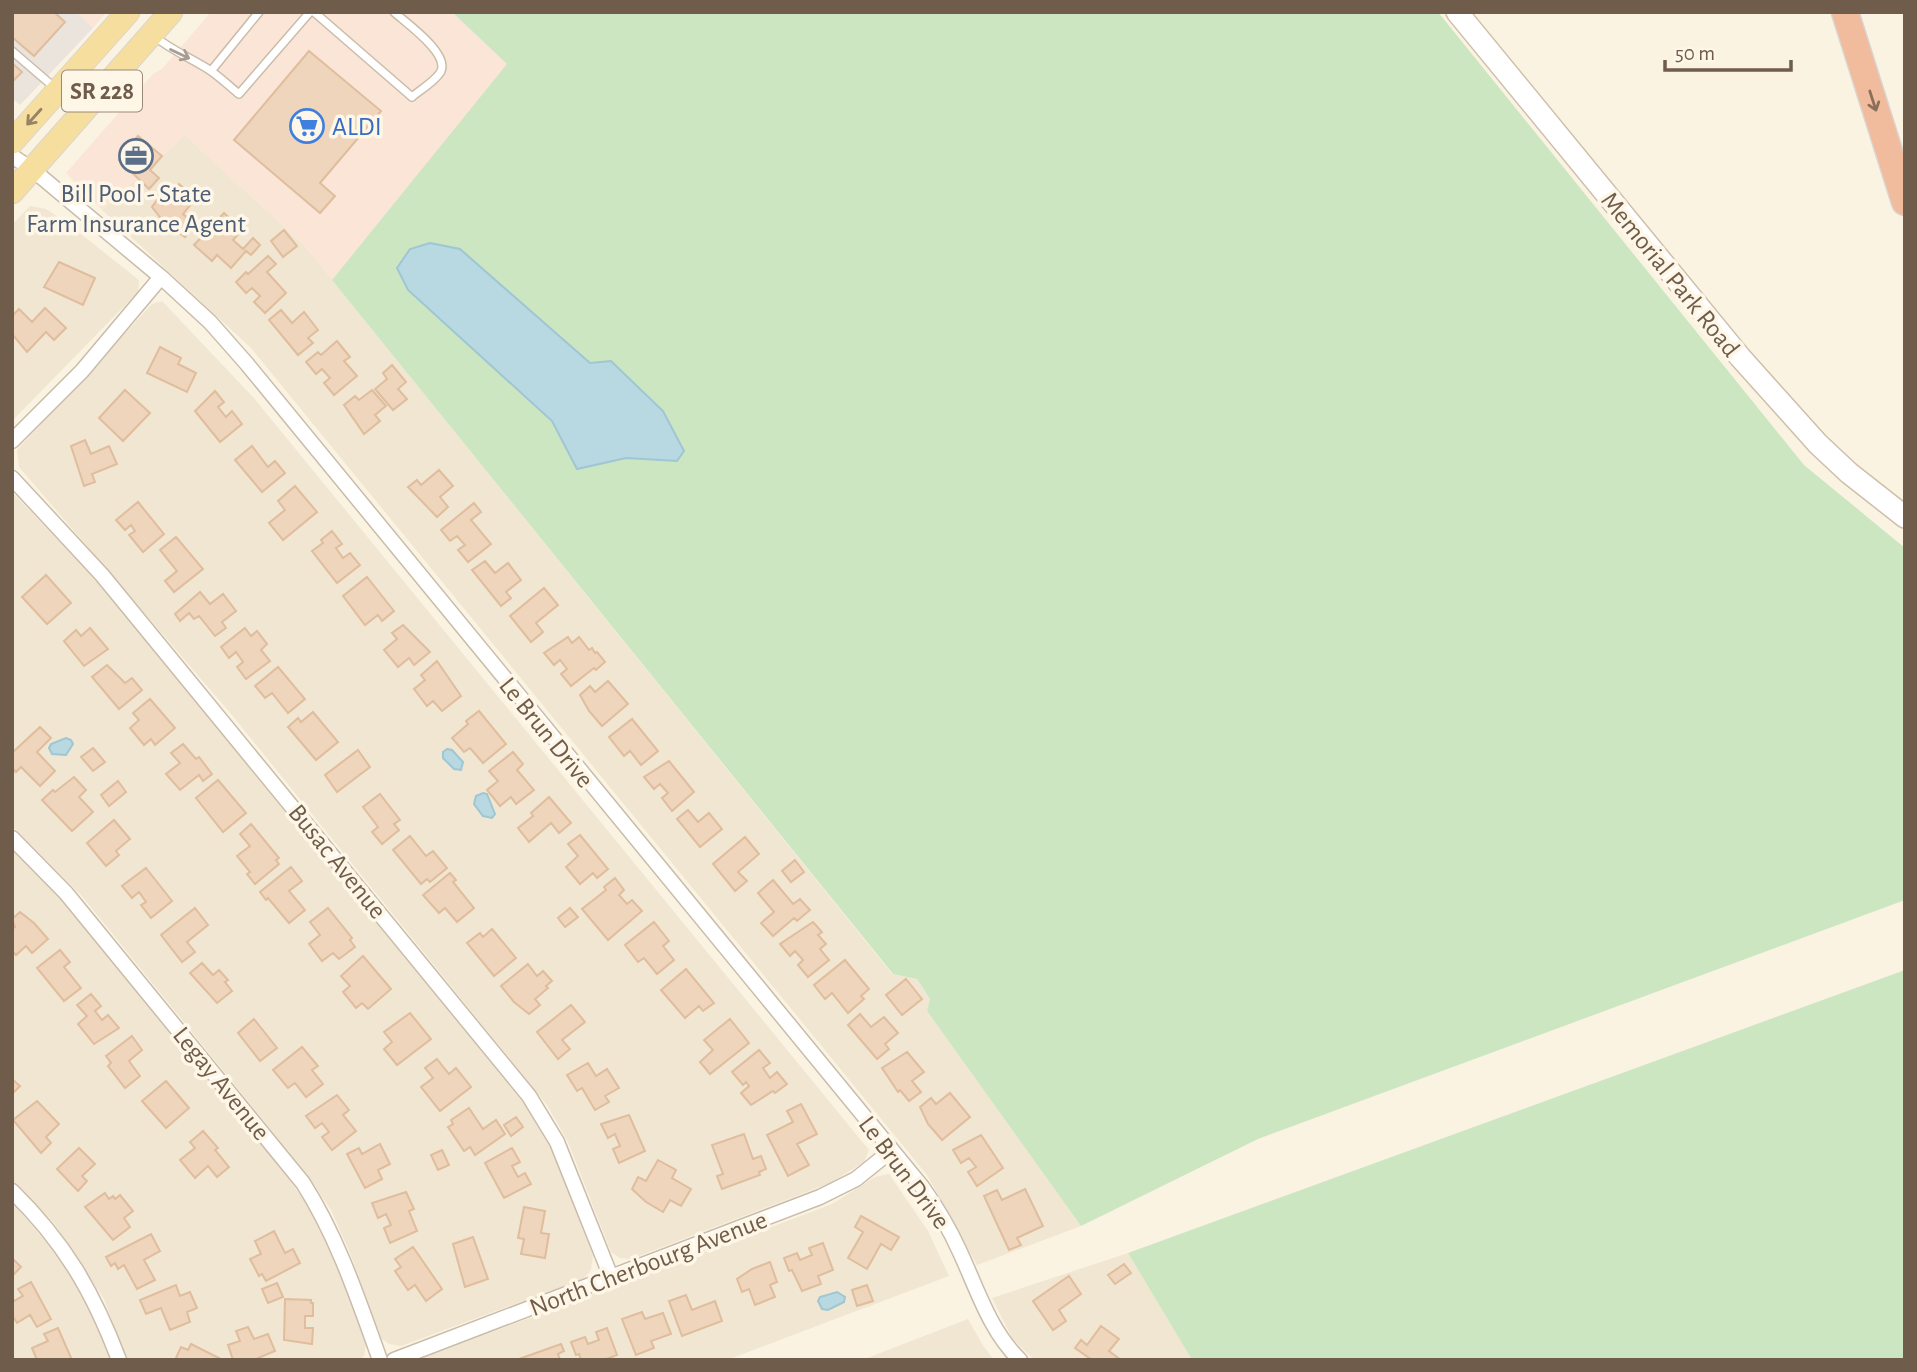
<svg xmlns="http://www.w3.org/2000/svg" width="1917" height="1372" font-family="'Alegreya Sans',sans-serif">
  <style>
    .residential { fill: #f1e6d1 }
    .commercial { fill: #fae5d6 }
    .industrial { fill: #eae4dd }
    .green { fill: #cde6c2; fill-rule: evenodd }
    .water { fill: #b8d8e2; stroke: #9fc6d3; stroke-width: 2 }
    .building { fill: #eed5bc; stroke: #dfbd9d; stroke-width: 2 }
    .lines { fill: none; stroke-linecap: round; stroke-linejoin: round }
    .lane-casing { stroke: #cabcaa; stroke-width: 10 }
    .street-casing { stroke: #cabcaa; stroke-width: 17 }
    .secondary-casing { stroke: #cfbeaa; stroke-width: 24 }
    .primary-casing { stroke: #dad5d0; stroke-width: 25 }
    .highway-casing { stroke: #dad5d0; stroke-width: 29 }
    .lane { stroke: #fff; stroke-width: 7 }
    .street { stroke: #fff; stroke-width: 14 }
    .secondary { stroke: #fff; stroke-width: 21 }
    .primary { stroke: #f5de9e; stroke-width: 23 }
    .highway { stroke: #f1bc9d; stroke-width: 26 }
    .oneway { stroke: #a99d92 }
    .oneway2 { stroke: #8a6f5b }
    .oneway3 { stroke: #988363 }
    .labels { text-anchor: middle; stroke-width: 7; stroke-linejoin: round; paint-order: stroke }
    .shield { fill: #fef7e8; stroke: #9b8a79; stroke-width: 2 }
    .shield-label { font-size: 24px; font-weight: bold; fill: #705c4a }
    .shop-label { font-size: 26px; fill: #366cbe; stroke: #fef7e8; text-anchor: start }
    .service-label { font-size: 26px; fill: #4e5e75; stroke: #fef7e8 }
    .street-label { font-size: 26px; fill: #705c4a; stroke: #fef7e8 }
  </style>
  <rect width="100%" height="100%" fill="#faf3e2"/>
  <path class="residential" d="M185,135L304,245L892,974L917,979L930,999L927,1011L1081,1226L977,1265L927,1175L251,348L102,210Z
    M30,206L46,209L67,223L139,280L138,292L12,421V225Z
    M162,301L253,397L869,1150L864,1162L830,1183L631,1259L620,1258L611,1252L568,1142L547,1105L232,715L19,467L17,450L152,304Z
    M12,492L111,596L524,1104L554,1154L593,1256L591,1270L583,1279L401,1346L389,1344L381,1338L350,1253L331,1210L306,1173L81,895L12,826Z
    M12,849L55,892L267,1149L308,1206L341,1273L366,1344L364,1356L360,1360H127L104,1299L54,1223L12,1182Z
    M889,1174L928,1231L949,1276L727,1360H418L832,1204L875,1177Z
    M12,1202L64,1263L99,1329L111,1360H12Z
    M1128,1253L1192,1360H1034L1012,1338L992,1298Z
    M968,1319L982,1344L994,1360H862Z"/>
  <path class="commercial" d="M76,12H106L93,28Z
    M211,12H452L508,64L332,280L304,245L185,135L102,210L66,173L153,74L162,69Z"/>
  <path class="industrial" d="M12,12H76L93,28L20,105L12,98Z"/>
  <path class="green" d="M452,12H1438L1804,465L1905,548V900L1258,1139L1081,1226L927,1011L930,999L917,979L893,974L332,280L507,64ZM460,249L590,363L611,361L663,411L677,461L626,458L577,469Z
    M1905,970V1360H1192L1128,1253Z"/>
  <path class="water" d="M430,243L460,249L590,363L611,361L663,411L684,451L677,461L626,458L577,469L552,421L408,290L397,268L410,249Z
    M66,738L71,740L73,744L66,755L52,754L49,748L51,744Z
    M447,749L452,750L463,762L461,770L454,769L443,758V752Z
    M483,793L487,794L495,814L492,818L483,816L474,804L476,796Z
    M837,1292L845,1297L844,1302L828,1310L822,1309L818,1301L820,1297Z"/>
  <path class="building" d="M12,12H54L65,22L34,56L12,37Z
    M309,51L381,111L320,183L335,196L320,213L234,140Z
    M12,63L22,72L12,82Z
    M138,136L162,156L150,170L159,178L149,189L119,160L125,153L121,150L128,141L131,144Z
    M179,184L196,198L183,214L195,224L185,237L163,221L152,207L157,200L163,205Z
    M224,213L242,230L233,240L243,249L253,238L260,245L251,255L246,251L231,268L217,255L212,261L194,245Z
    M284,230L297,246L283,257L271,241Z
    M268,256L276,264L267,272L286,293L265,313L254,302L260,296L252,288L246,293L236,282L246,272L248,274Z
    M59,262L95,278L83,305L44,287Z
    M45,308L66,328L54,340L46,332L27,352L12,334V316L19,309L32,322Z
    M281,310L292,323L304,312L318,330L308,338L313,343L298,355L269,320Z
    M337,341L350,357L344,361L357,376L334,395L324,383L330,378L322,369L316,374L306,362L318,352L321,355Z
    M160,347L181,358L178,364L196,373L187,392L147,373Z
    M392,365L406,382L398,389L407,399L393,410L375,389L387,379L383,373Z
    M125,390L150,413L123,441L99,418Z
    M372,390L386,406L375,415L380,421L364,434L344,405L355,396L359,400Z
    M215,391L224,402L218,407L226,417L232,411L242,424L220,442L195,411Z
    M85,440L91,454L109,446L117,464L92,474L95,482L84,486L71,446Z
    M252,446L268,467L275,461L285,473L262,492L235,460Z
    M439,470L453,486L440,497L448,507L437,517L408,487L417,480L421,485Z
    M295,486L317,512L283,540L269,523L285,510L278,501Z
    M138,502L164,534L143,552L129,535L135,531L131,525L125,530L116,520Z
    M474,503L481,512L471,520L491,544L468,562L458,550L465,545L457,536L450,541L441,530Z
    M332,531L342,544L336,548L343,558L350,553L360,565L337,583L312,551L323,543L321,540Z
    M176,537L203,569L174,592L165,581L177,571L160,550Z
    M485,561L495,573L508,563L521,580L506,592L511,598L501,606L472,570Z
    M46,575L71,603L47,624L22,597Z
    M367,577L394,611L382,621L378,615L365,625L343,596Z
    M544,588L558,605L536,623L543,632L531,642L510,616Z
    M200,592L210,604L223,594L236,611L222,622L226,628L215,636L199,616L194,619L189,613L180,621L175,614Z
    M403,625L430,652L414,665L409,658L398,667L384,650L397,639L392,633Z
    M90,628L108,649L84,666L64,641L76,630L81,636Z
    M245,628L251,636L257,631L267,644L261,650L270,661L246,679L237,667L243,662L236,652L229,658L221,647Z
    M568,637L572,643L579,637L589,650L592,648L595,653L597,652L605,662L596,670L594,668L571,686L561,674L567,669L560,660L554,665L544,653Z
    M437,661L461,696L442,711L433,701L427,706L414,689L425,680L421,675Z
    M107,665L125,683L132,678L142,690L119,709L92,677Z
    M278,667L305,699L288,713L272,693L265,698L255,686Z
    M608,681L628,704L602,726L589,711L580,695L590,686L595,692Z
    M150,699L175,728L155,745L151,739L144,745L130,728L139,720L133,713Z
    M479,711L506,744L483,763L470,748L464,752L452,738L468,724L466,721Z
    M313,712L338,742L316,760L288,727L298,718L301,722Z
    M632,719L658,751L641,765L630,751L624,756L609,737Z
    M40,727L51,738L37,752L55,771L40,786L21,767L16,772L12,768V753Z
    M183,744L196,759L199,757L212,774L203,781L199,775L180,790L166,774L180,763L171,753Z
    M93,748L105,762L93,771L81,757Z
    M358,750L370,767L337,792L325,775Z
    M513,752L523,764L517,770L534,790L516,804L511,797L500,806L487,790L498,781L489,771Z
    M669,761L694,792L672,811L662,798L668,793L660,784L654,789L644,777Z
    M74,777L86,790L79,797L93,812L72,831L42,800L53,790L55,792Z
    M218,780L246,813L223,832L196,798Z
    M118,781L126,792L109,806L101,795Z
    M380,794L400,820L394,824L399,830L382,844L372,832L378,827L363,807Z
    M549,797L571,823L559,833L551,823L529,842L518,828L533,816L531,813Z
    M688,810L698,822L709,813L722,829L700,847L677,819Z
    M114,820L130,839L116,851L119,855L106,866L87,843Z
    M251,824L279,858L276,860L279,864L255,884L247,874L250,872L237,856L250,846L240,834Z
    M580,835L608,869L597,878L593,873L580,884L566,867L578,856L568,844Z
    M410,836L426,856L433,851L447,868L430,882L427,879L421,884L393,850Z
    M745,837L759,854L738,872L747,881L735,891L713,864Z
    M795,860L804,872L791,882L782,871Z
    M291,867L302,881L289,891L305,910L289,923L268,898L266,900L260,892Z
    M146,868L172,901L151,918L141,905L146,902L139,892L132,898L122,886Z
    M450,873L456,880L453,882L474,908L457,922L445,908L439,913L423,895Z
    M615,878L624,890L619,895L627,904L632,900L642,911L608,940L582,909L606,890L604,887Z
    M773,880L793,904L800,899L810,910L797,921L794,918L773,936L761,923L774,912L758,893Z
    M195,908L208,925L187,942L195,952L182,962L161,935Z
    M328,908L352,938L350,940L355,947L339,959L333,953L322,961L309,944L320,935L310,922Z
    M570,908L578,917L565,927L558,918Z
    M20,912L34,923L48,939L32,953L26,946L16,955L12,951V929L15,927L12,919Z
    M654,922L669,941L663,946L674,960L657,974L644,958L638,962L625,945Z
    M813,922L822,932L818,935L826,944L820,949L829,960L808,977L798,965L803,960L795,951L790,956L780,944Z
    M492,929L516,958L494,976L467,943L480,933L483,937Z
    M60,950L70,962L64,967L81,988L64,1001L37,968Z
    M363,956L391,989L368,1009L362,1003L356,1008L343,992L350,986L341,976Z
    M845,960L869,989L861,996L864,999L848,1013L832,993L825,999L814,985Z
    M202,963L213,975L219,970L228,980L225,982L232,991L217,1003L190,973Z
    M528,964L537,976L543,971L552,981L546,986L548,988L535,999L540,1005L529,1014L514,1002L501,986Z
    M686,969L714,1003L703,1011L699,1006L685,1018L661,990Z
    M906,979L922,999L902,1015L886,995Z
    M91,994L101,1006L95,1011L102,1020L108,1015L119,1028L94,1044L78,1024L87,1016L77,1005Z
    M571,1005L585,1022L562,1040L570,1049L558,1059L537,1032Z
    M410,1013L431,1039L397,1065L384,1049L392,1042L384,1032Z
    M860,1014L871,1027L884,1017L898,1033L885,1044L889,1049L877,1059L848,1025Z
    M254,1019L277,1048L260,1061L238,1033Z
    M730,1019L749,1043L710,1074L700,1062L713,1050L704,1040Z
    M132,1036L142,1050L129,1061L140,1076L125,1088L108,1066L111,1063L106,1056Z
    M302,1047L318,1066L312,1070L323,1084L306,1097L295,1083L288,1088L273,1070Z
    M759,1050L770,1063L763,1068L770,1078L777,1072L787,1084L775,1093L773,1091L751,1105L741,1093L749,1086L746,1082L743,1085L732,1072Z
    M907,1052L924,1072L912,1081L921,1092L909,1101L900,1090L898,1092L882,1068Z
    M437,1059L449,1074L456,1068L471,1087L440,1111L421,1087L433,1078L425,1068Z
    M588,1063L596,1076L607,1069L619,1088L605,1096L609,1102L595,1110L582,1088L577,1091L567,1075Z
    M12,1079L20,1086L12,1094Z
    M166,1081L189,1108L166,1128L142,1101Z
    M950,1093L970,1117L942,1140L928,1124L920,1107L931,1098L936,1104Z
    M337,1095L349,1110L343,1115L356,1131L332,1150L322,1137L329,1132L322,1123L315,1128L306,1116Z
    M37,1101L59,1124L46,1137L51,1143L41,1153L13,1120Z
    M801,1104L817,1134L797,1144L809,1165L788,1176L767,1135L793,1122L787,1111Z
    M469,1108L483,1129L496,1120L505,1134L475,1155L470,1147L464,1151L448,1127L453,1124L451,1120Z
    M629,1115L645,1151L619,1163L613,1149L620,1146L615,1134L608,1138L601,1124Z
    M516,1117L523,1127L511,1136L504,1125Z
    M203,1131L218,1148L215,1150L229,1167L217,1177L208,1166L195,1178L180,1160L195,1148L190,1142Z
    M744,1134L753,1159L761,1156L766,1169L759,1172L760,1175L722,1189L717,1176L723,1174L712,1145Z
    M981,1135L1003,1168L977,1186L968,1172L976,1167L969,1158L961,1163L953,1150Z
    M380,1144L390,1164L378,1170L382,1179L365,1188L347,1154L359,1148L362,1154Z
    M79,1148L95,1164L82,1176L87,1181L78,1191L57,1169Z
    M512,1148L520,1162L512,1166L518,1177L525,1173L531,1184L504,1198L485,1163Z
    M442,1150L449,1165L438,1170L431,1155Z
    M658,1160L676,1170L672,1178L691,1189L681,1206L670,1200L663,1212L646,1202L632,1189L638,1177L646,1181Z
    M1025,1189L1043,1226L1017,1238L1021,1245L1009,1250L984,1196L997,1190L1002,1200Z
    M406,1192L414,1209L409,1211L417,1231L390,1243L384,1228L391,1225L386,1214L378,1218L372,1203Z
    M105,1193L109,1199L113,1196L115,1199L120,1195L133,1211L124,1218L130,1227L113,1240L85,1207Z
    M524,1207L545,1211L541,1233L549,1234L545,1258L521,1254L524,1239L518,1238Z
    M861,1216L899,1237L891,1250L881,1244L867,1269L848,1258L863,1232L855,1227Z
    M274,1231L285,1253L293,1249L300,1263L266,1281L262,1274L259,1276L250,1259L261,1254L255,1241Z
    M151,1234L160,1251L144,1260L155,1280L137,1289L124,1265L118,1269L115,1263L111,1266L106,1257Z
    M473,1237L488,1279L465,1287L453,1244Z
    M823,1243L833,1270L818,1276L821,1284L802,1291L792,1270L789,1271L784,1258L797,1253L800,1260L812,1255L809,1248Z
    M413,1247L442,1289L426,1301L415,1285L408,1290L395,1271L401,1267L395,1259Z
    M12,1258L21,1267L12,1276Z
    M770,1262L777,1282L770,1285L775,1297L755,1305L749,1289L742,1292L737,1279L752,1269Z
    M1124,1264L1131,1273L1115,1284L1108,1275Z
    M1069,1276L1081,1294L1059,1310L1066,1321L1053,1330L1033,1301Z
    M31,1282L51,1319L37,1327L30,1315L17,1323L12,1315V1302L23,1296L18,1289Z
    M277,1283L283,1297L268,1303L262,1289Z
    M176,1285L180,1296L190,1292L197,1308L187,1312L190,1322L170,1330L161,1308L146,1314L140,1300Z
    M867,1285L873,1301L857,1306L852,1290Z
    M686,1295L692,1310L715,1301L722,1321L682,1336L669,1301Z
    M285,1299L311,1300V1303H313V1316H305V1328H313L312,1344L284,1340Z
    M642,1312L645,1319L663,1313L671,1334L651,1341L654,1348L636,1355L622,1319Z
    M1101,1326L1119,1339L1109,1351L1121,1360H1092L1075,1348L1081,1340L1087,1345Z
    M248,1327L254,1339L268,1334L275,1351L258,1358L259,1360H233L228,1345L240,1341L236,1331Z
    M58,1328L72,1360H37L32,1348L48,1341L44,1334Z
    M607,1328L617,1355L604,1360H581L579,1354L576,1355L571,1342L585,1337L588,1344L599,1340L596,1332Z
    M191,1344L221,1359L220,1360H175L181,1347L188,1350Z
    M561,1344L564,1351L558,1354L560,1360L519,1359Z"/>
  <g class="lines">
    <g class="lane-casing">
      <path id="lane" d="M314,12L412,97C420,90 437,80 441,71C449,53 406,23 394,12
        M154,36C171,50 189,57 208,69C219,76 229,86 239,94L310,12
        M12,51L55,88
        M211,71L259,12"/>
    </g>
    <g class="street-casing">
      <path id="street" d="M12,156L33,170L161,277L210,322L247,364L923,1188C937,1208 949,1228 959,1250C977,1288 989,1330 1020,1360
        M12,441L82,371L161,277
        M12,478L102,575L529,1096L557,1142L611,1277
        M12,838L66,893L303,1183C338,1238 358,1299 380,1360
        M12,1191C64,1242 93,1291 119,1360
        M394,1360L820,1197L856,1179L892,1150"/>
    </g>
    <g class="secondary-casing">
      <path id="secondary" d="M1457,12L1740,357L1818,444L1849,473L1905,517"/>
    </g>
    <g class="primary-casing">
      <path id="primary" d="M12,142L128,12
        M12,192L171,12"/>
    </g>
    <g class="highway-casing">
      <path id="highway" d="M1845,12L1905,202"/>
    </g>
    <use href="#lane" class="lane"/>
    <use href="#street" class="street"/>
    <use href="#secondary" class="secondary"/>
    <use href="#primary" class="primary"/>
    <use href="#highway" class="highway"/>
  </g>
  <defs><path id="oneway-shaft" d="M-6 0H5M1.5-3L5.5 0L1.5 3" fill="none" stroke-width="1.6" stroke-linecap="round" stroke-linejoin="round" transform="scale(1.75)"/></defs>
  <use class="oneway" href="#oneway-shaft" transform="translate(180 54) rotate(25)"/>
  <use class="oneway2" href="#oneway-shaft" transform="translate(1873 101) rotate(72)"/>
  <use class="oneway3" href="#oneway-shaft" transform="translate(34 117) rotate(132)"/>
  <defs>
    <g id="supermarket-ring" transform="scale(1.75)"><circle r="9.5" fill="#fef7e8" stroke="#3f7fe0" stroke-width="1.5"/><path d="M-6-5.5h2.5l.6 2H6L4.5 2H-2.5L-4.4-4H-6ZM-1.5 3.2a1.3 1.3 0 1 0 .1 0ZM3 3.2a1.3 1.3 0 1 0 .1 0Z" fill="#3f7fe0"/></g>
    <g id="office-ring" transform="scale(1.75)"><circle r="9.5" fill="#fef7e8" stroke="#5c6f8a" stroke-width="1.5"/><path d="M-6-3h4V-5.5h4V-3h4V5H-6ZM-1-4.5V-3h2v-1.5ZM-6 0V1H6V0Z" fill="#5c6f8a"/></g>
  </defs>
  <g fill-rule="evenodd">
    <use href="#supermarket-ring" x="307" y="126"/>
    <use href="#office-ring" x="136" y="156"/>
  </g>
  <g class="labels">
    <rect class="shield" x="62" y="70.5" width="80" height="41" rx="5"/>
    <g class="shield-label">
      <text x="102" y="99">SR 228</text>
    </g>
    <g class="shop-label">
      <text x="332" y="135">ALDI</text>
    </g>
    <g class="service-label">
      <text x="136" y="202">Bill Pool - State<tspan x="136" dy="30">Farm Insurance Agent</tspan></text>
    </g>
    <g class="street-label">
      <text transform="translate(1671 274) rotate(51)" y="9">Memorial Park Road</text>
      <text transform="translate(547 732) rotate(51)" y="9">Le Brun Drive</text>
      <text transform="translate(338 861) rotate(51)" y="9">Busac Avenue</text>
      <text transform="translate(222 1083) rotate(51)" y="9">Legay Avenue</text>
      <text transform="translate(905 1172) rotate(53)" y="9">Le Brun Drive</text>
      <text transform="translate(648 1263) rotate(-21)" y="9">North Cherbourg Avenue</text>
    </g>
  </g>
  <rect width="1917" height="1372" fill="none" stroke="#705c4a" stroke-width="28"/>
  <path d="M1665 60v10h126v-10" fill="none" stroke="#705c4a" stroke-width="3.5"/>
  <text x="1675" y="60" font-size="21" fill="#705c4a" stroke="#fef7e8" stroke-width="5" paint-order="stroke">50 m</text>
</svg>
